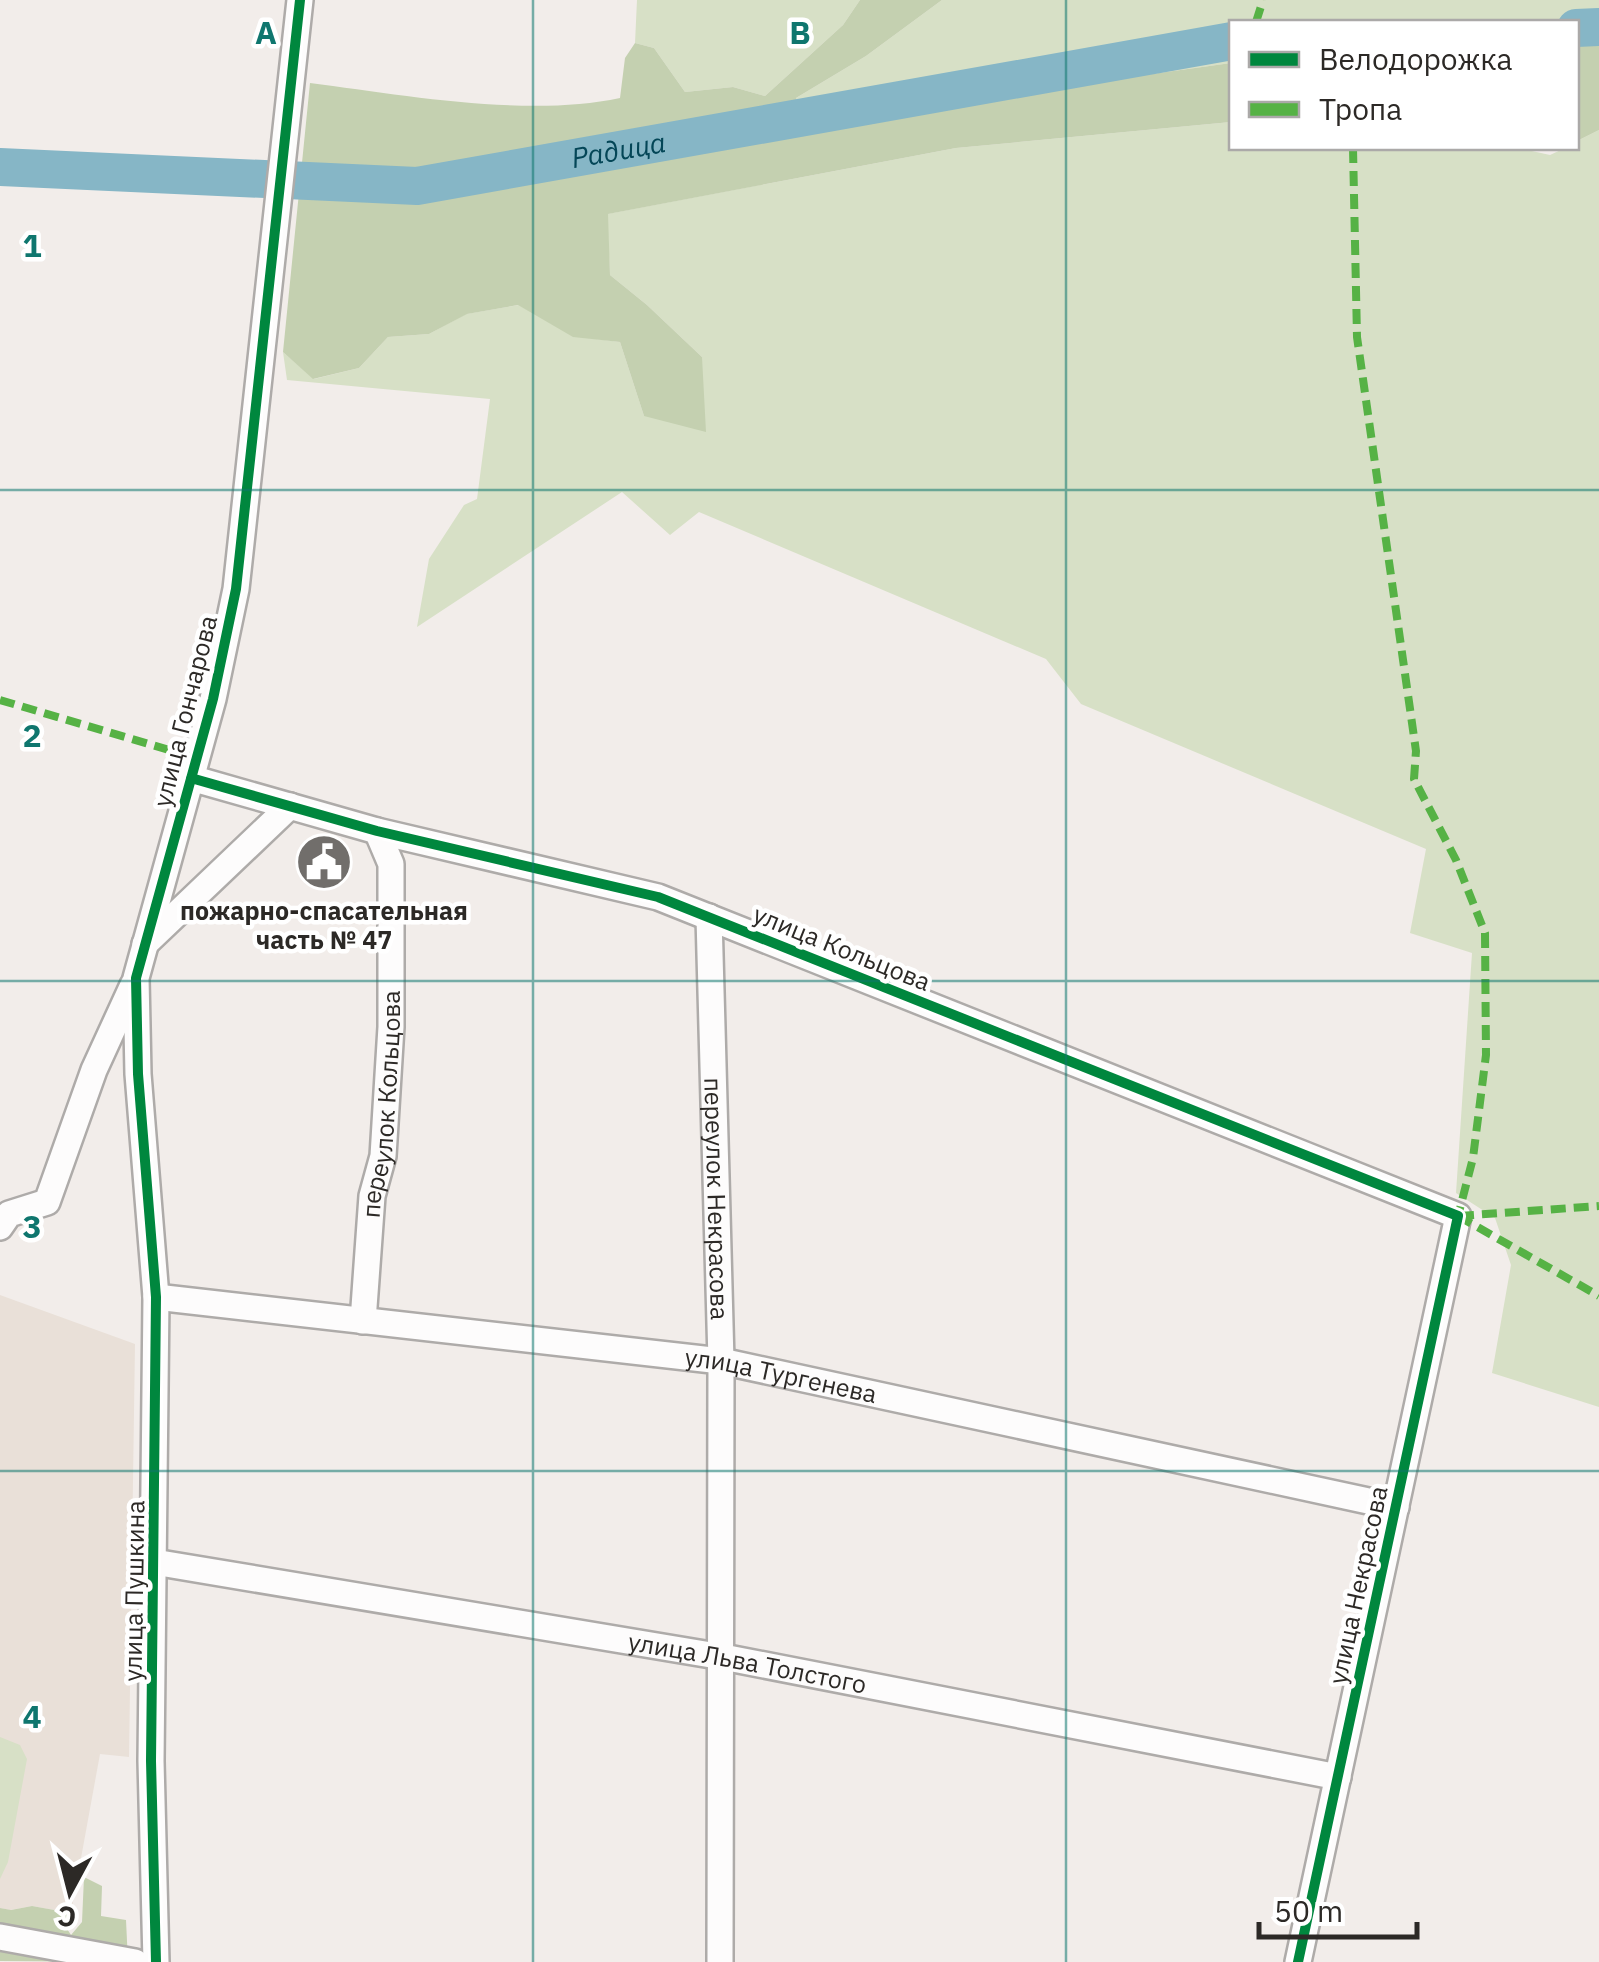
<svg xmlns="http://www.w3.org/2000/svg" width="1599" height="1962" font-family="'IBM Plex Sans',sans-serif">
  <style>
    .built { fill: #e9e0d8 }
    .green { fill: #d7e0c6 }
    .forest { fill: #c4d0b0 }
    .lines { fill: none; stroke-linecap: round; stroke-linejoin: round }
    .river { stroke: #86b6c6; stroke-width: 38 }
    .minor-casing { stroke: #aeaba9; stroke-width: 30 }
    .minor { stroke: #fdfcfc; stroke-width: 25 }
    .quiet { stroke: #56b245; stroke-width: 8; stroke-dasharray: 15 8; stroke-linecap: butt }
    .cycleway-casing { stroke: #fff; stroke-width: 16 }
    .cycleway { stroke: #00873e; stroke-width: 10 }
    .grid { fill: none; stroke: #0f766e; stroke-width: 2.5; stroke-opacity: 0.55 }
    .labels { text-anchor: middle; stroke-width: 9; stroke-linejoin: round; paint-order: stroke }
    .street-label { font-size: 25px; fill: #2c2926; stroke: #fff }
    .poi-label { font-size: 25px; font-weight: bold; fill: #2c2926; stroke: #fff }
    .water-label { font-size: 28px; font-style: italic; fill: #044657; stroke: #fff }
    .grid-label { font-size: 32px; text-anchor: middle; font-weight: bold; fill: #0f766e; stroke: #fff; stroke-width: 9; stroke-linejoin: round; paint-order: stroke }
  </style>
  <rect width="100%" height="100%" fill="#f2edea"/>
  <path class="built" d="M0,1295L135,1344L129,1757L100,1754L71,1913L32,1906L10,1910L0,1908Z"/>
  <path class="green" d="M637,0H860L843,25L765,96L733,87L685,92L654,48L635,43Z
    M942,0H1599V29L1577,33L1576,22H1232L1231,63L841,117L800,112L796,98L866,56Z
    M1231,122L1232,148H1519L1550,155L1565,148H1576L1577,141L1599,130V1407L1492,1373L1511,1265L1495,1218L1456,1193L1472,953L1410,933L1426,849L1081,704L1046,659L699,512L670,535L622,492L417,627L429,559L464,505L477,499L490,399L287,380L283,352L314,379L359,368L388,337L429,334L466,314L519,305L573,336L620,342L644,416L702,357L647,305L610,275L607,214L956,148Z
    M0,1737L20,1745L27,1759L8,1862L0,1879Z"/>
  <path class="forest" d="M860,0H942L866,56L796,98L800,111L841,117L1231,63V122L956,148L608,214L610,275L647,305L702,357L706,432L644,416L620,342L573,337L518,305L467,314L429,334L388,337L359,368L313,379L283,352L310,83C404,95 528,118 620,98L625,58L635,43L654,48L685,92L733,87L765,96L843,25Z
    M1599,29V130L1577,141V33Z
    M84,1877L102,1886L101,1916L126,1920L128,1962L0,1961V1908L11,1910L32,1906L71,1913L64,1924L71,1935L82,1922Z"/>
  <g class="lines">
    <g class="river">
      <path d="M1576,28L1599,27"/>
      <path id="s1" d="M0,167L417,186L1232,41"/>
    </g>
    <g class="minor-casing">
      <g id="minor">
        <path d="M191,778L377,831L658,897L1458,1216L1298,1962"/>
        <path id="s2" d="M709,917L721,1361L720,1962"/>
        <path d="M145,944L290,806"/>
        <path d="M0,1227L9,1214L47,1202L94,1070L133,985"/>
        <path id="s3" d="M156,1297L721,1361L1396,1507"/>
        <path id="s4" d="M363,1321L372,1196L383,1156L391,1027V864L377,831"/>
        <path id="s5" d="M154,1562L723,1657L1338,1777"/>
        <path d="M0,1937L135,1962"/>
        <path d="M156,1962L151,1761L156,1297L138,1074L136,978L213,699L236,589L300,0"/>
      </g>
    </g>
    <use href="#minor" class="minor"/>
    <path class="quiet" d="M1256,22L1263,0
      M1353,148L1357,337L1416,751L1414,779L1456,860L1485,933L1486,1055L1473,1158L1458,1216
      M0,700L196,758
      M1458,1216L1599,1296
      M1459,1216L1599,1206"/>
    <g class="cycleway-casing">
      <path id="cycleway" d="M191,778L377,831L658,897L1458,1216L1298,1962
        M156,1962L151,1761L156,1297L138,1074L136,978L213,699L236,589L300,0"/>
    </g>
    <use href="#cycleway" class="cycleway"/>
  </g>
  <path class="grid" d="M533,0V1962M1066,0V1962M0,490H1599M0,981H1599M0,1471H1599"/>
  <defs>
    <g id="civic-disc" transform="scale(2.875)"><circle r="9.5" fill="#716e6b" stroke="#fff"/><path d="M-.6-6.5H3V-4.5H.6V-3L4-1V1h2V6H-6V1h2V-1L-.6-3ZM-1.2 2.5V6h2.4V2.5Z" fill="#fff"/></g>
  </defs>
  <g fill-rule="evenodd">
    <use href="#civic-disc" x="324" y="862"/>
  </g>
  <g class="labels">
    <g class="street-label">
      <text transform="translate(185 711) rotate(-76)" y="9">улица Гончарова</text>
      <text transform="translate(842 948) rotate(22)" y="9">улица Кольцова</text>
      <text dy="9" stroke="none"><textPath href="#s4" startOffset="218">переулок Кольцова</textPath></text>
      <text dy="9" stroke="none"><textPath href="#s2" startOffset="282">переулок Некрасова</textPath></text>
      <text dy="9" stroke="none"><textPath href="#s3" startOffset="630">улица Тургенева</textPath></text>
      <text transform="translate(1358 1585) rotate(-78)" y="9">улица Некрасова</text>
      <text transform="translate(134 1591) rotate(-89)" y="9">улица Пушкина</text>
      <text dy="9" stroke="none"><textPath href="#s5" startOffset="602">улица Льва Толстого</textPath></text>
    </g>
    <g class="poi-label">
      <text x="324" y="920">пожарно-спасательная<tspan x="324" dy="29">часть № 47</tspan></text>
    </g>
    <g class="water-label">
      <text dy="10" stroke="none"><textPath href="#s1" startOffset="622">Радица</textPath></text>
    </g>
  </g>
  <g class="grid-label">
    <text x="266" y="44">A</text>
    <text x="800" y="44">B</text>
    <text x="32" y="257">1</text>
    <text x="32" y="747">2</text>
    <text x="32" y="1238">3</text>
    <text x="32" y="1728">4</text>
  </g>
  <rect x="1229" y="20" width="350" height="130" fill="#ffffff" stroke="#aba9a8" stroke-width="2.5"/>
  <rect x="1249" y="52" width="50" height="15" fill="#00873e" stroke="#aba9a8" stroke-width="2.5"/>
  <text x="1319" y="70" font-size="30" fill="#2c2926">Велодорожка</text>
  <rect x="1249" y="102" width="50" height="15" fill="#56b245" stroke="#aba9a8" stroke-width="2.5"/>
  <text x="1319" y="120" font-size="30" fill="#2c2926">Тропа</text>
  <g transform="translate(70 1892) rotate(187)" stroke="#ffffff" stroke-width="8" paint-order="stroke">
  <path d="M0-8L18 38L0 25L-18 38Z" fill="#2c2926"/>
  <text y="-15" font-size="28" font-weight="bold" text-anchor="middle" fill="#2c2926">С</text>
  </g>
  <path d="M1259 1922v15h158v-15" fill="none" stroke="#2c2926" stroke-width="5"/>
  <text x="1274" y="1922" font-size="30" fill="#2c2926" stroke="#ffffff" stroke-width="8" paint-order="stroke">50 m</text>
</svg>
